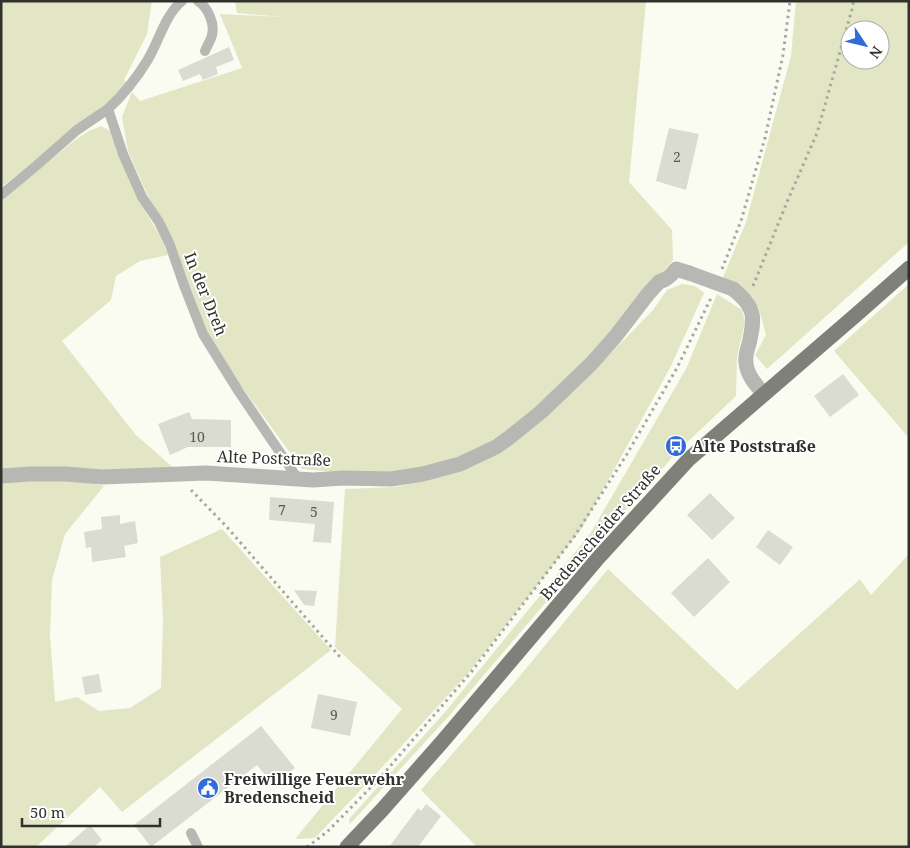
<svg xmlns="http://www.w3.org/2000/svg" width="910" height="848" font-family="'Noto Serif',serif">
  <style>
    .green { fill: #e2e6c4; fill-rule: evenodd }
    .building { fill: #dadbd1 }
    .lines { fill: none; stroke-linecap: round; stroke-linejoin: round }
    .path { stroke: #a6a7a0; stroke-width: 3; stroke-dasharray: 2.5 4; stroke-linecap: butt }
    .lane { stroke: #b7b8b4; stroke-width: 10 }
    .street { stroke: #b7b8b4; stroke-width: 15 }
    .primary { stroke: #7f8079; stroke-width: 15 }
    .street-bridge { stroke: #b7b8b4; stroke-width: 15 }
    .labels { text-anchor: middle; stroke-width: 4; stroke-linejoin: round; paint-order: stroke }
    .number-label { font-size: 14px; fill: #5a5b56 }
    .street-label { font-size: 16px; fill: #30302d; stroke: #fff }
    .poi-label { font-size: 16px; font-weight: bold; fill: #30302d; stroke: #fff; text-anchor: start }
  </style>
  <rect width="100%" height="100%" fill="#fafcf2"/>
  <path class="green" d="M1,1H152L147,34L124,80L129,84L107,105L5,184L1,186Z
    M235,1H646L629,182L672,230L673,260L576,374L531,415L478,451L405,473L358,474L302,469L236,379L208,333L190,287L174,242L147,194L128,151L122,117L132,92L140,101L242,68L220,14L283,17L237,13Z
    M796,1H909V242L767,369L755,355L766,335L759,309L752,296L722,280L746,222L791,56ZM850,30H880V60H850Z
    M101,126L110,131L137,197L160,236L168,255L140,261L116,276L111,300L62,341L136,435L176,470L1,474V201L75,140L89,131Z
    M682,284L695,286L704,293L671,366L582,528L470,671L375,775L315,838L295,839L402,709L335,647L345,489L395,487L444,476L578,387L653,310L667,290Z
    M909,284V438L834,351Z
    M717,294L742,310L745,322L737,357L736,396L677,452L595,545L448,717L350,824L349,819L446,711L590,534L686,369Z
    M31,480L79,481L104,486L65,534L52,580L50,635L55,702L77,697L99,711L130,708L161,688L163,621L160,557L222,529L331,650L122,812L100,787L36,847H1V483Z
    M909,554V847H477L421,790L514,683L608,569L737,690L860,579L871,595Z"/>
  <path class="building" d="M229,47L234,60L216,67L218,74L203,80L200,74L183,81L178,70Z
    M669,128L699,134L686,190L656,181Z
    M843,374L859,395L830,417L814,396Z
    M189,412L192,419L231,420V447H188L170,455L158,424Z
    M710,493L735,518L712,540L687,515Z
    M270,497L334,502L331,543L313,542L315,524L269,520Z
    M120,515V524L135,521L138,543L124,546L126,557L92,562L91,547L86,548L84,532L102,529L101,517Z
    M768,530L793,547L780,565L756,547Z
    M708,558L730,582L694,617L671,593Z
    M294,590L317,591L314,606L304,605Z
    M99,674L102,692L85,695L82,677Z
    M318,694L357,702L350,736L311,728Z
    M261,726L295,768L273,785L257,765L151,847L134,825Z
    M426,804L441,816L418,847H389L418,808L421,811Z
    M90,825L102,840L94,847H65Z"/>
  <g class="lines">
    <path class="path" d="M722,269L741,221L765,138L783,55L790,1
      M753,286L787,202L817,133L853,6V1
      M191,490L226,526L340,657
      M307,847L327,832L380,778L472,671L574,537L627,454L677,368L711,298"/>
    <path class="lane" d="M182,1C164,16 159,42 147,61C136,79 123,95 108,109L123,154L142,197L159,222L170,245L185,288L203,334L239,392L298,479
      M198,1C208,8 215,23 212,35C211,40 207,46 205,51
      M1,195L36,166L77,130L108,109
      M191,833L198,847"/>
    <path class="street" d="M733,289C756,307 755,317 749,344C747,350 745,357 746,363C747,375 756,385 763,393
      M1,476L30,474H66L102,477L206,473L313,480L343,478L391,479L423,474L460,464L496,447L510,437L541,412L591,364L615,337L648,294L659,282L666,279L671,275L676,269L689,273"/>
    <path class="primary" d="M347,847L382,810L442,742L599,557L689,459L857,314L909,268"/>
    <path class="street-bridge" d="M689,273L733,289"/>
  </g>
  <defs>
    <g id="bus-disc" transform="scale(1.125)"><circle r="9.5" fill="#326ad8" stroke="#fff"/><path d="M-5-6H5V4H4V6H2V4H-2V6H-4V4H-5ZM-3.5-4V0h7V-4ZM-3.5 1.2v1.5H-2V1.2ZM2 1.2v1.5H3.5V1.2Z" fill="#fff"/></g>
    <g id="civic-disc" transform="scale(1.125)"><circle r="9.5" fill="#326ad8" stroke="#fff"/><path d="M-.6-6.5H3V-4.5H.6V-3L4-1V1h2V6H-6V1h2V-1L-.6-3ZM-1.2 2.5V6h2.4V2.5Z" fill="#fff"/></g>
  </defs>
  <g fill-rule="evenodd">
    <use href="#bus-disc" x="676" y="446"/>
    <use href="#civic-disc" x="208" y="788"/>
  </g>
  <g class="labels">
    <g class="number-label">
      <text x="677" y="162">2</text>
      <text x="197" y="442">10</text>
      <text x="282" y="515">7</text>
      <text x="314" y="517">5</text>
      <text x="334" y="720">9</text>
    </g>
    <g class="street-label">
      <text transform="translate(206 294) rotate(68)" y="6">In der Dreh</text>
      <text transform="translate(274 458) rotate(2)" y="6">Alte Poststraße</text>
      <text transform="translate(600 532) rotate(-49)" y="6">Bredenscheider Straße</text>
    </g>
    <g class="poi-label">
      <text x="692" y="452">Alte Poststraße</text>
      <text x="224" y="785">Freiwillige Feuerwehr<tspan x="224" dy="18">Bredenscheid</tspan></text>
    </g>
  </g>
  <rect width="910" height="848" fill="none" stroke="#30302d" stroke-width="5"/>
  <g transform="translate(865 45) rotate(125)"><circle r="24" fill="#ffffff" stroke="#acacab"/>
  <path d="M0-4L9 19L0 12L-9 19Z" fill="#326ad8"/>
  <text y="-8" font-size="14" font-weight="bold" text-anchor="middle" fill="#30302d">N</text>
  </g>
  <path d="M22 818v8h138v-8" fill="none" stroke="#30302d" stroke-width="2.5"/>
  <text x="30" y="818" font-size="15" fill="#30302d" stroke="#ffffff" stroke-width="4" paint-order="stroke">50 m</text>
</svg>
